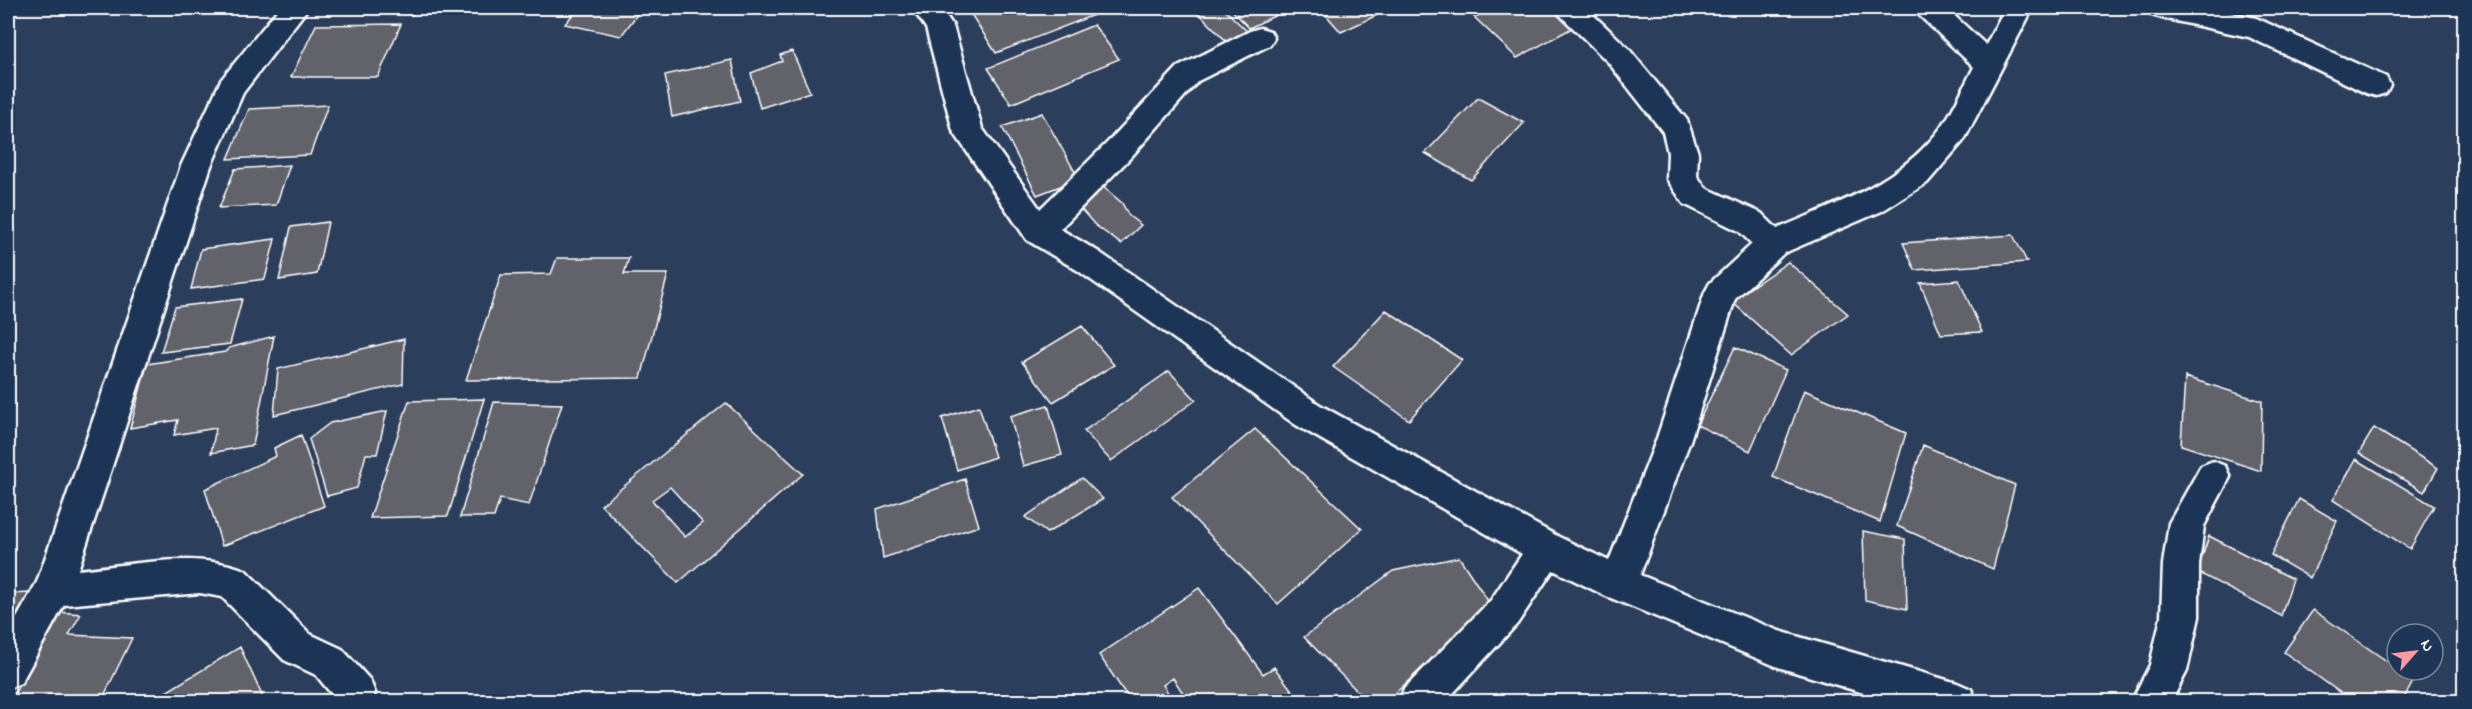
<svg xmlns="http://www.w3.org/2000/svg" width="2472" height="709" font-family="'Indie Flower',sans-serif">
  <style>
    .building { fill: #62626b; stroke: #fff; stroke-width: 1.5; fill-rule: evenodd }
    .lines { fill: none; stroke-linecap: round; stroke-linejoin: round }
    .minor-casing { stroke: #fff; stroke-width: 5 }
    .minor { fill: #1d3557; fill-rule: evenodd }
  </style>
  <rect width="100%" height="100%" fill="#2b3e5b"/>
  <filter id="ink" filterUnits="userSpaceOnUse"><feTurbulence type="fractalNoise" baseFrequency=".0167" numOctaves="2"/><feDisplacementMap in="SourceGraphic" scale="12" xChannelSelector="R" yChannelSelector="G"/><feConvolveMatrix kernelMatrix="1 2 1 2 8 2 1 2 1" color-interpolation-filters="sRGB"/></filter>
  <g filter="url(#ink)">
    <path class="building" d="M374,8H418L412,15Z
      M578,8H642L621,36L565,24Z
      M967,8H1088L1094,15L996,53Z
      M1194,8H1223L1250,34L1230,45Z
      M1230,8H1291L1249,28Z
      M1320,8H1388L1390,9L1341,32Z
      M1493,8H1552L1574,27L1517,58L1474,17Z
      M401,24L378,77H291L316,25Z
      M1094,25L1119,59L1011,104L988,68Z
      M792,51L810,92L760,108L751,73L782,61L780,55Z
      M732,60L740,101L672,117L665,75Z
      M1478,98L1524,123L1471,180L1425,153Z
      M328,105L310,155L228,159L249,109Z
      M1042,113L1079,179L1037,195L1002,127Z
      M290,165L276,205L219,208L235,169Z
      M1101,185L1122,203L1129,216L1141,225L1121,244L1095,225L1079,207Z
      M328,222L317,274L279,280L291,227Z
      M2013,235L2027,262L1915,270L1903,243Z
      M275,239L265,279L191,289L201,249Z
      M557,258H629L624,274H668L641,378L466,380L501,275L551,274Z
      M1788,262L1848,314L1791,355L1731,301Z
      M1959,280L1982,332L1941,334L1920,283Z
      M242,299L230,344L161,352L175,307Z
      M1386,310L1462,360L1409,420L1333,367Z
      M1082,326L1114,365L1053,402L1022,362Z
      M274,336L253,445L211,453L216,428L174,435L178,420L130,428L147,364L225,352L229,348Z
      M404,339L403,384L274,415L278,369Z
      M1735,347L1786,370L1750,451L1697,425Z
      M1169,371L1196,400L1111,461L1084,431Z
      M2185,377L2262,401L2261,471L2181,445Z
      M1804,390L1906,433L1880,522L1773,477Z
      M484,399L448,516L370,518L409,401Z
      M494,402L562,404L529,505L500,499L494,517H460Z
      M726,403L803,474L678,583L601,505ZM670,487L703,523L685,537L652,500Z
      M1048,405L1062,455L1023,466L1010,416Z
      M979,406L995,457L957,470L942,418Z
      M387,411L377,454H366L357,488L327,496L309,439L330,423Z
      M2374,428L2438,468L2424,492L2359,453Z
      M1255,429L1362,529L1278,604L1172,497Z
      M301,435L324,506L222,546L205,489L276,456L274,448Z
      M1923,445L2015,485L1993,569L1897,526Z
      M2356,459L2434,506L2410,549L2333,500Z
      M1082,478L1103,499L1047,533L1025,517Z
      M965,479L979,526L883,558L877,509Z
      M2299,499L2337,521L2310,578L2271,555Z
      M1863,531L1905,539L1907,609L1865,600Z
      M2209,536L2293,579L2281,616L2197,572Z
      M1459,557L1490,604L1386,702H1368L1304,637L1393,571Z
      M1199,588L1263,674L1274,667L1301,702H1189L1173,678L1163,685L1174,702H1131L1099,655Z
      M31,593L9,643H8V594Z
      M2313,610L2414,680L2402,702H2353L2284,652Z
      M58,612L81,614L69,635L132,638L101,702H10Z
      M240,647L265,702H158L156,698Z"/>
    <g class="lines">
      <g class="minor-casing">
        <path id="minor" d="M279,8H308L243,93L211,166L78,570C131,565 195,550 245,570L310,634L342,649L370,680L375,693L372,702H338L316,675L284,660L222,597L200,593L64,605L21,683L8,688V634L37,582L181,166L221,80Z
          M912,8H941L953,26L982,128L1040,209L1109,141L1178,67L1250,31L1260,28L1270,31L1274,38L1270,45L1198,81L1131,157L1060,229L1099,252L1320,405L1559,537L1609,561L1656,441L1705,292L1710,283L1752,244L1739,231L1684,204L1667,179L1668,153L1663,132L1608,62L1560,15L1556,8H1586L1628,48L1687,120L1698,153L1697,176L1706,188L1761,213L1777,229C1840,202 1902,182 1943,125C1955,107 1964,86 1974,67L1919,15L1915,8H1946L1986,45L2005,8H2033L1964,140L1927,183L1882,211L1784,253L1735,299L1690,441L1640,575L1779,631L1957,683L1971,689L1976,702H1893L1778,667L1606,596L1553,570L1517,624L1445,702H1399L1404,689L1491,600L1522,554L1296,425L1077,270L1027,240L953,131L926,28Z
          M2148,8H2206L2256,18L2386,77L2390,85L2386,93L2376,96L2366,93L2249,37L2162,18L2152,15Z
          M2213,461L2225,466L2230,477L2204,526L2199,564V617L2187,671L2171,702H2131L2150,665L2161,617L2163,564L2169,523L2201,466Z"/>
      </g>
      <use href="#minor" class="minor"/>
    </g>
  </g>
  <rect width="2472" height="709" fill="none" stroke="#1d3557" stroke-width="30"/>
  <rect x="15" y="15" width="2442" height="679" fill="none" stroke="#fff" stroke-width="2" filter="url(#ink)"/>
  <g transform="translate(2415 652) rotate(62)"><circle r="28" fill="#1d3557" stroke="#77869a" stroke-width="1.5"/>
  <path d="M0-4.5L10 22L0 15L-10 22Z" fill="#ff9aa2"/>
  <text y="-9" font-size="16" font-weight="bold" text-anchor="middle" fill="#ffffff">N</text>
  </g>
</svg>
